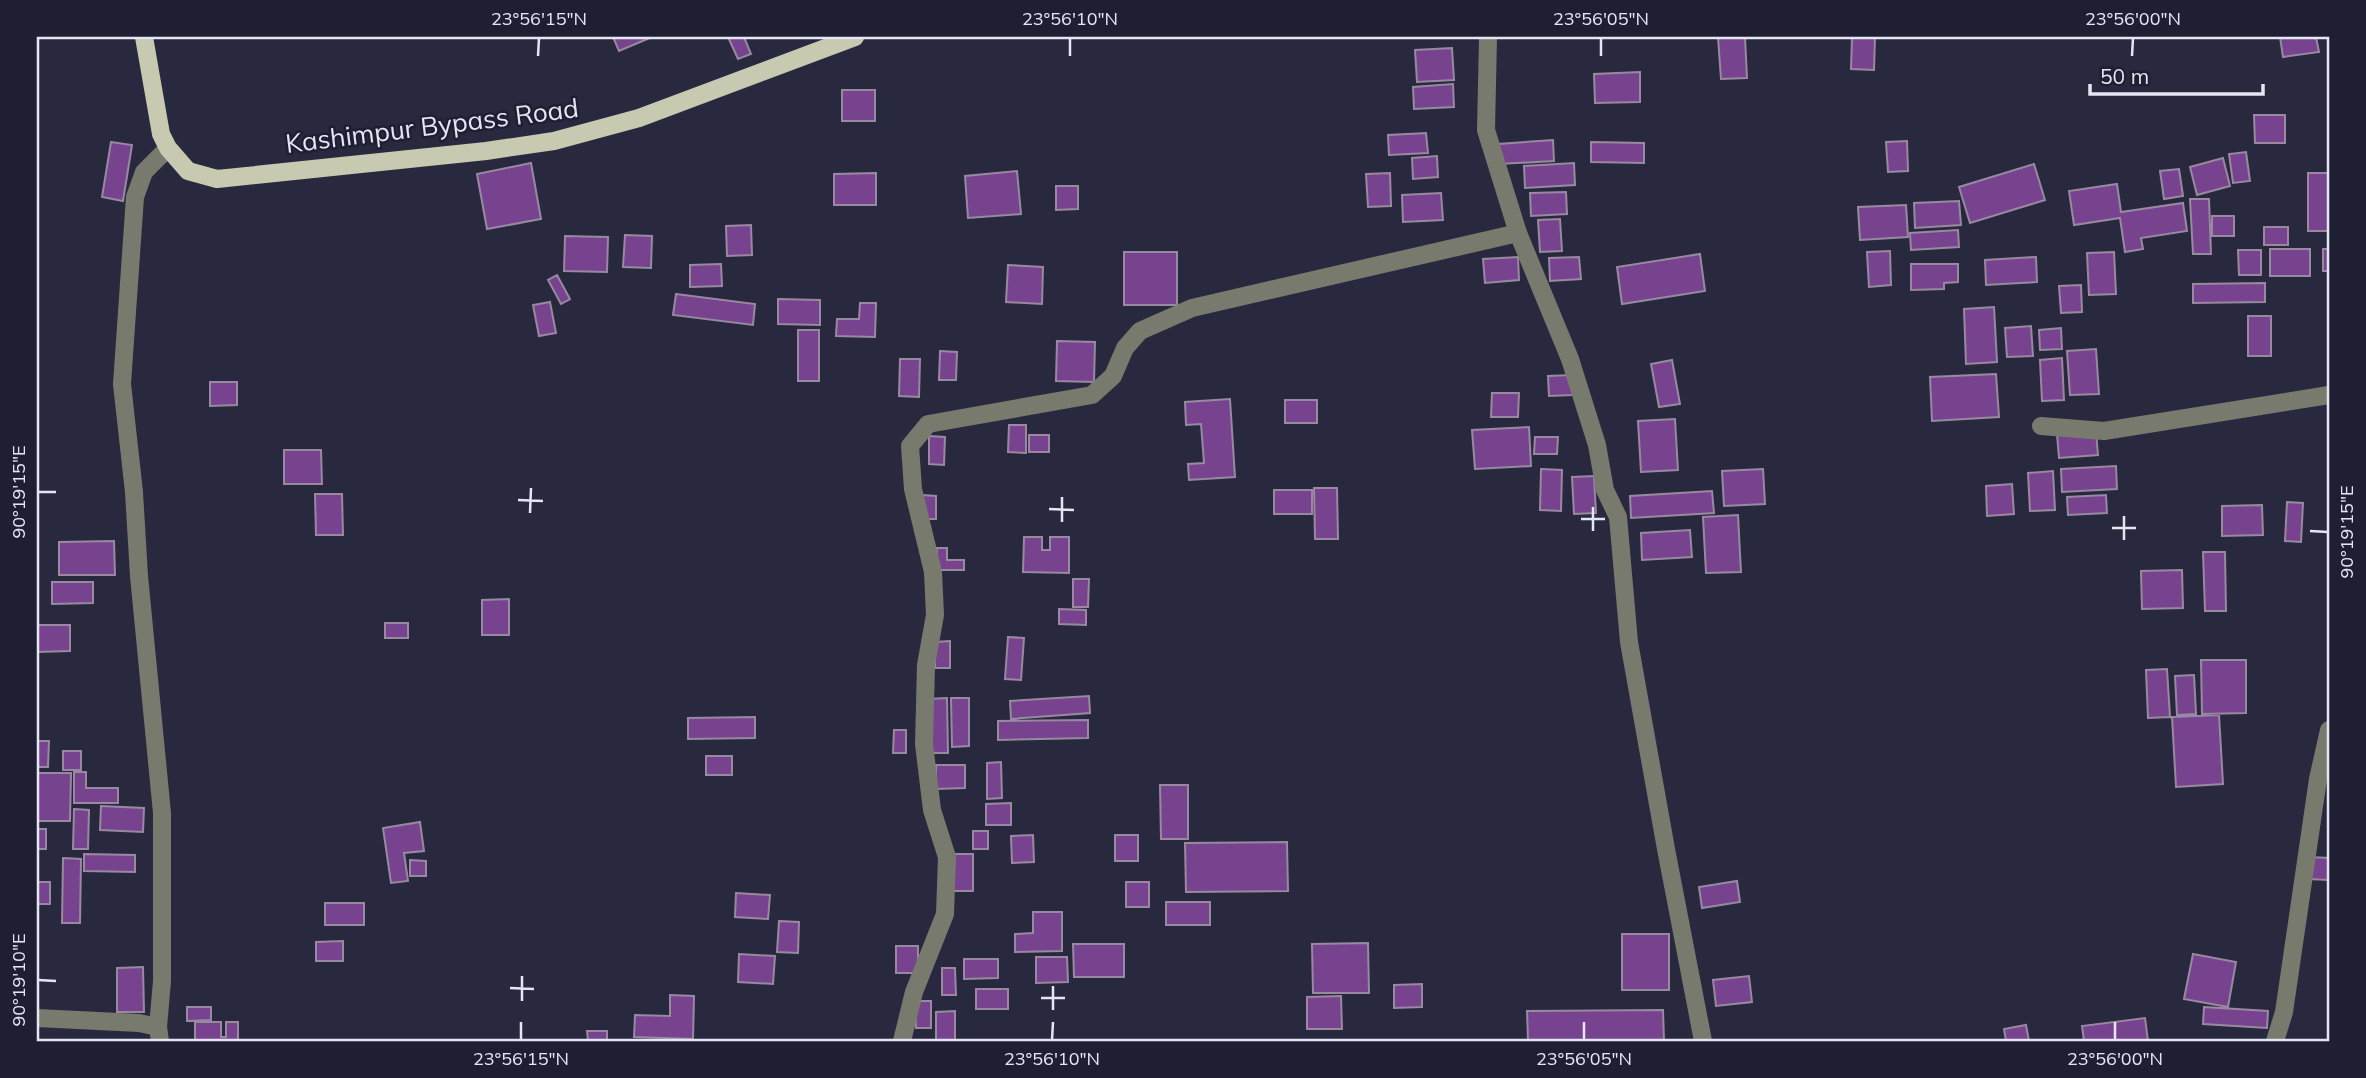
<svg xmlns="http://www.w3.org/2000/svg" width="2366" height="1078" font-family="Mulish,sans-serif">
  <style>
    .building { fill: #77438f; stroke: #9889a0; stroke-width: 2 }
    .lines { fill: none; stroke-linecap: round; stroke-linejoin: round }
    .minor { stroke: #797a6e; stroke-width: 18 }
    .major { stroke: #c8c9b1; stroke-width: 18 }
    .ticks { fill: none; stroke: #e5e6f4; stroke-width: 2.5 }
    .labels { text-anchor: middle; stroke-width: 5; stroke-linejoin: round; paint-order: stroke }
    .street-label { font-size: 26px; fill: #e5e6f4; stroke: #1f1f33 }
    .neatline { fill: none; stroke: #e5e6f4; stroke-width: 2.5 }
    .ticks-label { font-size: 18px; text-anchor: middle; fill: #e5e6f4 }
  </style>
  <rect width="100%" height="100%" fill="#28293e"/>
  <path class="building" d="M613,37H652L619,51Z
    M728,37H744L751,54L738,59Z
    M1718,37H1745L1747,78L1721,79Z
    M1852,37H1875L1874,70L1851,69Z
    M2280,37H2316L2319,52L2283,57Z
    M1452,48L1454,80L1417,82L1415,50Z
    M1640,72V102L1595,103L1594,74Z
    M1453,84L1454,107L1414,109L1413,87Z
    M842,90H875V121H842Z
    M2254,115H2285V143H2255Z
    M1426,133L1428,153L1389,155L1388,135Z
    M1553,140L1554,161L1499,164L1498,144Z
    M1907,141L1908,171L1888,172L1886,142Z
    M111,142L132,145L123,201L102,197Z
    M1591,142L1644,143V163L1591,162Z
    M2246,152L2250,181L2233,183L2229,154Z
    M1437,156L1438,177L1413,179L1412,158Z
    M2223,158L2230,186L2197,195L2190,167Z
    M531,163L541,219L487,229L477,174Z
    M1574,163L1575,185L1525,188L1524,166Z
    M2034,164L2045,200L1970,223L1959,187Z
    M2179,169L2183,196L2164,199L2160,171Z
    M1017,171L1021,214L968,218L965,176Z
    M876,173V205H834V174Z
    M1390,173L1391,206L1368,207L1366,174Z
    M2308,173H2329V231H2308Z
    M2117,184L2121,212L2183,203L2187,231L2141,238L2143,249L2125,252L2120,218L2074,225L2069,191Z
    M1056,186H1078V209L1056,210Z
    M1566,192L1567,214L1531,216L1530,193Z
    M1441,193L1443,220L1403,222L1402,195Z
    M2190,199H2209L2211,254H2193Z
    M1959,201L1961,225L1915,228L1914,203Z
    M1906,205L1908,237L1860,240L1858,207Z
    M2212,216H2234V236H2212Z
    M1560,219L1562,251L1540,252L1538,220Z
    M751,225L752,255L727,256L726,226Z
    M2264,227H2288V245H2264Z
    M1958,230L1959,247L1911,250L1910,233Z
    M625,235L652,236L651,268L623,267Z
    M565,236L608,237L607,272L564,271Z
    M2270,249H2310V276H2270Z
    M2323,249H2329V271H2323Z
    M2238,250H2261V275H2239Z
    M1890,251L1891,285L1869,287L1867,252Z
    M1124,252H1177V305H1124Z
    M2114,252L2116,294L2089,295L2087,253Z
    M1700,254L1705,291L1622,304L1617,267Z
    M1518,257L1519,280L1485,283L1483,259Z
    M1579,257L1581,279L1550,281L1549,258Z
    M2036,257L2037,282L1986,285L1985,260Z
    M721,264L722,286L690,287V265Z
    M1911,264H1958V282L1944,283V289L1911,290Z
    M1008,265L1043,267L1042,304L1006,302Z
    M557,275L570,299L561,304L548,280Z
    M2265,283V302L2193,303V284Z
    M2081,285L2082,312L2061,313L2059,286Z
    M676,294L755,304L753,325L673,315Z
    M778,299L820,300V325L778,324Z
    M550,302L556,333L539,336L533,305Z
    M860,303H876L875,337L836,336L837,319H859Z
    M1994,307L1997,362L1966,364L1964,309Z
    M2248,316H2271V356H2248Z
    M2031,326L2033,356L2007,357L2005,328Z
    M2061,328L2062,349L2040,350L2039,330Z
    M798,330H819V381H798Z
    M1057,341L1095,342L1094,382L1056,381Z
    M2096,349L2099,394L2070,395L2067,351Z
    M940,351L957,352L956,380H939Z
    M2062,358L2064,400L2042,401L2040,360Z
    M900,359H920L919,397L899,396Z
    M1672,360L1680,404L1659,407L1651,364Z
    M1996,374L1999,417L1932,421L1930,377Z
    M1571,375L1573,395L1549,396L1548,376Z
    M210,382H237V405L210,406Z
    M1492,393H1519L1518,417H1491Z
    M1230,399L1235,477L1189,480L1188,464L1204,463L1201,424L1186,425L1185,402Z
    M1285,400H1317V423H1285Z
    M1675,419L1678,470L1641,472L1638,421Z
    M1009,425H1026V453L1008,452Z
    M1529,427L1531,466L1475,469L1472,430Z
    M2096,432L2098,455L2059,458L2057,434Z
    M1029,435H1049V452H1029Z
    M929,436L945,437L944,465L929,464Z
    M1535,437H1558L1557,454H1534Z
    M284,450H321L322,484H284Z
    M2116,466L2117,489L2062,492L2061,469Z
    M1541,469L1562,470L1561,511L1540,510Z
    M1763,469L1765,504L1724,506L1722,471Z
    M2053,471L2055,510L2030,511L2028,473Z
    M1594,476L1596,513L1574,514L1572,477Z
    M2012,484L2014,514L1987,516L1986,486Z
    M1314,488H1337L1338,539H1315Z
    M1274,490H1312V514H1274Z
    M1712,491L1714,513L1631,518L1630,496Z
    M315,494H342L343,535H316Z
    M922,495L936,496V519H922Z
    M2106,495L2107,513L2068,515L2067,497Z
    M2287,502L2303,503L2301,542L2285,541Z
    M2262,505L2263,535L2222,536V506Z
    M1738,515L1741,572L1706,573L1703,517Z
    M1690,530L1692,557L1642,560L1641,533Z
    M1024,537H1042V550H1050V537H1069V573L1023,572Z
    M114,541L115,575H59V542Z
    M937,548H947V560H964V570H937Z
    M2203,552H2225L2226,611H2205Z
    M2182,570L2183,608L2142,609L2141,571Z
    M1073,579H1089L1088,607H1073Z
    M52,582H93V603L52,604Z
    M509,599V635H482V600Z
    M1059,609L1086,610V625L1059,624Z
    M385,623H408V638H385Z
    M37,625H70V651L37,652Z
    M1008,637L1024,638L1021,680L1005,679Z
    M950,641V668H935V642Z
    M2201,660H2246V713L2202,714Z
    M2167,669L2170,717L2148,718L2146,670Z
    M2194,675L2196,714L2177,715L2175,676Z
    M1089,696L1090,713L1011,719L1010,701Z
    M947,698L948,753H927L926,699Z
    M951,698H969V746L952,747Z
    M2219,715L2223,784L2176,787L2172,717Z
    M755,717V738L688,739V718Z
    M1088,720V738L998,740V721Z
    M894,730H906V753H893Z
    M37,741H49L48,767H37Z
    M63,751H81V770H63Z
    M706,756H732V775H706Z
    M1001,762L1002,798L987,799V763Z
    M936,765H965V788L936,789Z
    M74,772H86V788H118V803H74Z
    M37,773H71L70,821H37Z
    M1160,785H1188V839H1161Z
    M1011,803V825H986V804Z
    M101,806L144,808L143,832L100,830Z
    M74,809L89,810L88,849H73Z
    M420,822L424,851L404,853L408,881L391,883L383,828Z
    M37,829H46V849H37Z
    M973,831H988V849H973Z
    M1033,835L1034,862L1012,863L1011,836Z
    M1115,835H1138V861H1115Z
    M1287,842L1288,891L1186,892L1185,843Z
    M84,854L135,855V872L84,871Z
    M951,854H973V891H951Z
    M2309,857L2329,858V880L2308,879Z
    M63,858L81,859L80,923H62Z
    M410,860L426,861V876H410Z
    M1737,881L1740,902L1702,908L1699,887Z
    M37,882H50V904H37Z
    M1126,882H1149V907H1126Z
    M736,893L770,895L768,919L735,917Z
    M1166,902H1210V925H1166Z
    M325,903H364V925H325Z
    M1033,912H1062V951L1015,952V934L1033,933Z
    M779,921L799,922L798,953L777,952Z
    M1622,934H1669V990H1622Z
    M343,941V961H316V942Z
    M1368,943L1369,993H1313L1312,944Z
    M1073,944H1124V977H1074Z
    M896,946H918V973H896Z
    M739,954L775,956L773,984L738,982Z
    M2193,954L2236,962L2228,1007L2184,999Z
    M1036,957H1067L1068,982L1036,983Z
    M964,959H998V978L964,979Z
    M143,967L144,1012H117V968Z
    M942,968H955L956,995H942Z
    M1749,976L1752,1002L1716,1006L1713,980Z
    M1422,984V1007L1394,1008V985Z
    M976,989H1008V1009H976Z
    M670,995L694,996L693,1039L634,1037L635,1015L670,1016Z
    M1341,996L1342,1029H1307V997Z
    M915,1001H931V1028H916Z
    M187,1007H211V1020L187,1021Z
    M2204,1007L2268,1011L2267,1028L2203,1024Z
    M1663,1010L1664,1041H1528L1527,1011Z
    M955,1011V1041H936V1012Z
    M2145,1018L2148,1041H2084L2082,1026Z
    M195,1022H221V1037H226V1022H238V1041H195Z
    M2026,1025L2029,1041H2006L2004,1029Z
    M587,1031H607V1041H588Z"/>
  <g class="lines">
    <path class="minor" d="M1488,37L1486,130L1518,233L1570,359L1597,445L1605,490L1618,517L1629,642L1666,849L1703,1041
      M2041,426L2104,431L2329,395
      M37,1018L139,1023L158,1027
      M160,1041L158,1027L162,981V813L139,576L134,492L122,384L135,197L144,172L168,148
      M902,1041L914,992L945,914L947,857L932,810L924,744L926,665L935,615L933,572L913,489L910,446L928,424L1092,395L1113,376L1125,348L1140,331L1192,308L1518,233
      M2275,1041L2284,1012L2318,779L2329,730"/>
    <path class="major" d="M144,37L161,134L168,148L188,171L217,179L486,151L554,141L639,118L855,37"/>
  </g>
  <path class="ticks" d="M538,56L539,38M1070,56V38M1601,56V38M2132,56L2133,38M38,492H56M518,500L543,501M1049,509L1074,510M530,513L531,488M1581,519H1605M1062,522V497M2112,528H2136M1593,531V507M2310,531L2328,532M2124,540V516M38,980L56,981M510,988L534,989M1041,998H1065M522,1001V976M1053,1010V986M521,1040V1022M1052,1040L1053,1022M1584,1040V1022M2115,1040V1022"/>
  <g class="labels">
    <g class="street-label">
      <text transform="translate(432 126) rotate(-7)" y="9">Kashimpur Bypass Road</text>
    </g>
  </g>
  <rect width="2366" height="1078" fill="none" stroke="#1f1f33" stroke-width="77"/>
  <path d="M2090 84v10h173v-10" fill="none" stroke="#e5e6f4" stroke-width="3.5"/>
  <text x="2100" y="84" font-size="21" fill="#e5e6f4" stroke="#1f1f33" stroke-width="5" paint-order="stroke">50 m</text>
  <rect x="38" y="38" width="2290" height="1002" class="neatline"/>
  <g class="ticks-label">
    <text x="539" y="25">23°56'15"N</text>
    <text x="1070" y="25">23°56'10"N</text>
    <text x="1601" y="25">23°56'05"N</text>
    <text x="2133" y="25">23°56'00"N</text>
    <text transform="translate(19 492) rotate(-90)" y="6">90°19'15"E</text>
    <text transform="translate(2347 532) rotate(-90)" y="6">90°19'15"E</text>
    <text transform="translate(19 980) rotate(-90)" y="6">90°19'10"E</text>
    <text x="521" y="1065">23°56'15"N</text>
    <text x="1052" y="1065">23°56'10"N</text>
    <text x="1584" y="1065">23°56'05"N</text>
    <text x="2115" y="1065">23°56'00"N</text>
  </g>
</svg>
